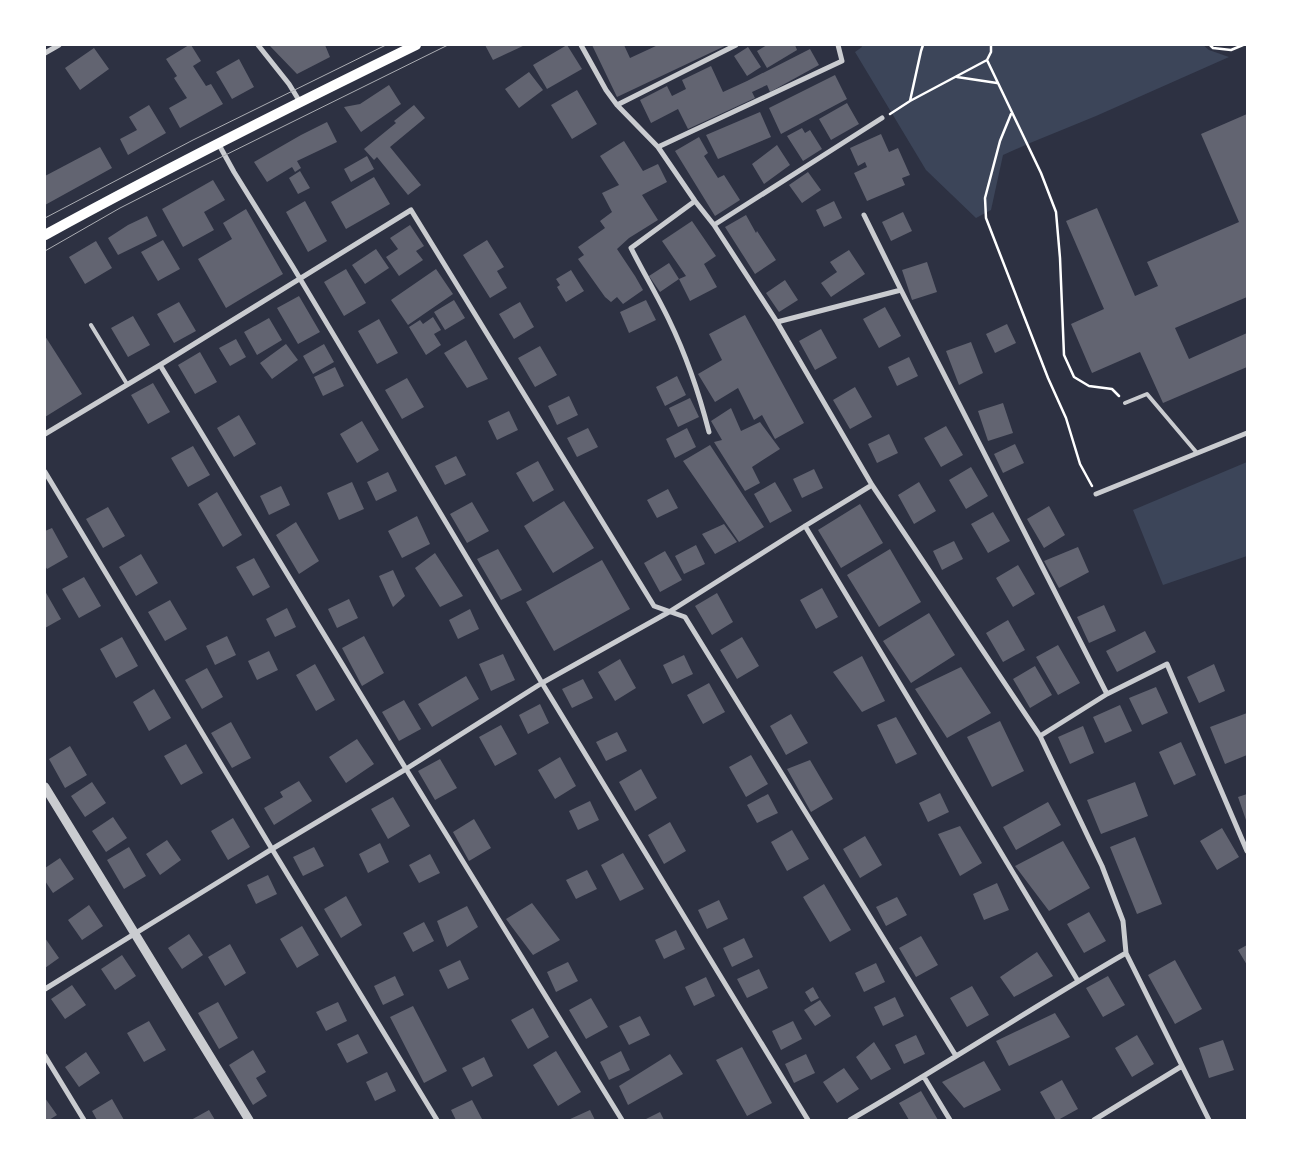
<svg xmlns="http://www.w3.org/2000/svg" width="1292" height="1165" font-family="'Fira Sans Condensed',sans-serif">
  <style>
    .green { fill: #3c4559 }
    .building { fill: #626471 }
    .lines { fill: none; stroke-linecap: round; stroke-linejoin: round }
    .path { stroke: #fff; stroke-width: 2.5 }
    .service { stroke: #caccd0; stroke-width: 4 }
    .minor { stroke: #caccd0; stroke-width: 5 }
    .tertiary { stroke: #caccd0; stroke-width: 9 }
    .secondary { stroke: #fff; stroke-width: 10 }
    .tram { stroke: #abadb3; stroke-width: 1 }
  </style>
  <rect width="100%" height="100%" fill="#2d3142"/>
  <path class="green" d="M861,45H1203L1209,50L1229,57L1096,116L1030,143L1003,155L991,210L976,218L926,170L855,52L862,47Z
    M1247,462V556L1163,585L1133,510Z"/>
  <path class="building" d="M189,45H191L201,61L193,66L206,86L211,84L223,104L180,128L169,108L187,98L174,78L177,76L166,59Z
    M269,45H325L330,57L297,74Z
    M485,45H525L493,60Z
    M567,45L582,69L547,89L533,65Z
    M592,45H624L630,58L658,45H727L617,97Z
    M767,45H795L797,50L767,68L757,51Z
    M748,47L761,67L747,76L734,56Z
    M94,48L109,69L80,90L65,68Z
    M810,49L819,65L770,92L767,85L752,92L755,98L688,129L678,109L651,123L640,100L667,86L672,96L686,89L682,80L711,66L723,92L747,81Z
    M239,59L254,87L232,99L216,72Z
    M529,72L543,90L519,108L505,89Z
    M835,75L847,99L781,134L769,108Z
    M389,85L401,104L361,132L344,107L360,104Z
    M577,90L597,124L572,139L551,105Z
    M847,103L859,124L831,140L819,119Z
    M149,105L166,133L128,155L120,139L137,130L129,117Z
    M414,105L425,118L390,147L421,185L408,195L377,157L374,160L364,149L396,123L394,121Z
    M760,112L771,137L718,159L706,135Z
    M1247,114V297L1175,328L1189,359L1247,333V367L1163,403L1140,352L1092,373L1071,324L1104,309L1066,221L1097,208L1135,296L1158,286L1147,262L1239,222L1201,134Z
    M327,122L337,142L297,161L301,168L295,172L292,167L267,182L254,162L301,135Z
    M802,128L805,133L810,130L822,149L803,161L787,136Z
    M881,134L889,152L898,148L910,175L902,178L905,185L867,201L854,173L867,167L865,162L858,166L850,148Z
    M699,137L708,153L704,156L718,178L724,175L740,200L715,216L675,151Z
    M624,141L643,171L658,164L667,182L642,195L658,220L629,238L617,249L635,276L643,290L623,304L617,297L611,302L605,297L578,259L584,255L578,247L605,228L600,221L612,212L602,193L619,185L600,156Z
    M777,145L790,165L764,184L752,164Z
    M100,147L112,168L45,205V176Z
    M367,156L374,169L351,182L344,169Z
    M300,171L310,188L298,194L289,178Z
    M808,172L821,190L802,203L789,185Z
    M374,177L390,204L346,229L331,202Z
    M213,180L225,200L204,212L214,230L183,247L162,209Z
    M305,201L327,241L308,252L286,212Z
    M834,201L842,218L824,227L816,210Z
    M246,209L283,274L226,308L198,259L232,239L223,223Z
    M903,212L912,231L891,241L882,222Z
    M746,215L756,233L757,231L776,260L755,274L725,227Z
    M147,216L157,236L118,255L108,238L128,225Z
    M692,221L716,256L704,264L717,287L690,301L679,279L686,276L662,241Z
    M410,225L424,246L416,251L423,260L399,276L386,257L398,249L390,238Z
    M163,240L180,269L158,281L141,252Z
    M487,240L504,267L497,271L507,288L490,298L463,255Z
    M96,241L112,268L85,284L69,257Z
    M376,249L389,268L365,284L352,265Z
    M849,250L865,274L831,297L821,283L837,272L830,262Z
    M927,262L937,292L912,300L902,270Z
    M669,263L679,279L660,292L649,276Z
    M346,269L366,303L344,316L324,282Z
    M436,269L453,294L408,325L391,300Z
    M571,270L584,291L566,302L557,287L560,285L556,279Z
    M785,280L798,300L779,312L766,293Z
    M299,296L320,332L298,344L277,308Z
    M454,300L465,318L445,330L434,312Z
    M646,300L656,320L629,333L620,312Z
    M179,302L196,331L174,343L157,314Z
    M520,302L534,327L514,339L499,314Z
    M885,307L901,336L879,348L863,319Z
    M745,315L804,423L775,439L762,415L754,420L738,388L715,402L698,374L722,360L709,334Z
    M133,316L150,345L128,357L111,328Z
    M433,317L441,330L434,334L441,345L426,355L409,327L420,320L423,324Z
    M269,318L282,340L257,355L244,332Z
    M379,319L398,353L377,364L358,331Z
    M1007,324L1016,343L995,353L986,334Z
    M821,329L837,358L815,370L799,341Z
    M45,336L82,394L45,417Z
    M236,339L246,357L230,366L219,348Z
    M466,340L488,379L467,388L444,353Z
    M971,342L983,373L959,385L946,351Z
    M286,344L298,360L272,379L260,363Z
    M324,344L334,362L313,374L303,356Z
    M540,346L557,375L535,387L518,358Z
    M200,352L217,382L195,394L178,365Z
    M909,357L918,376L897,386L888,367Z
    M335,367L344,386L323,396L314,377Z
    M677,376L686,395L665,406L656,387Z
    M407,378L424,407L402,419L385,390Z
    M153,383L170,412L148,424L131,395Z
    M855,387L872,417L850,429L833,400Z
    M569,396L578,415L557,425L548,406Z
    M690,398L699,417L678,427L669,408Z
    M1003,403L1013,433L988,441L978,411Z
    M731,408L741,431L760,422L780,449L752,467L760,483L745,491L714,442L722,440L711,421Z
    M509,411L518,430L497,440L488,421Z
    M239,415L256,444L234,457L217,428Z
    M362,421L379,450L357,463L340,434Z
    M946,426L963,455L941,467L924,438Z
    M588,428L598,447L577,457L567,438Z
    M687,428L696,447L675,458L666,439Z
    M889,434L898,453L877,463L868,444Z
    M1015,444L1024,463L1003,473L994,454Z
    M710,445L764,527L739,542L683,461Z
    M193,446L210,475L188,487L171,458Z
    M456,456L466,475L445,485L435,466Z
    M538,461L554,490L533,502L516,473Z
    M971,467L988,496L966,509L949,480Z
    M814,469L823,488L802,498L793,479Z
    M388,472L397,491L376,501L367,482Z
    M352,482L364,509L339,520L327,493Z
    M775,482L792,511L770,523L754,494Z
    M919,482L936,511L914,524L898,495Z
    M281,486L290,505L269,515L260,496Z
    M668,489L678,508L657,518L647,500Z
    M217,492L242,535L223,547L198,504Z
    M564,501L594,548L553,573L524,526Z
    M472,502L489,531L467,543L450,514Z
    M860,504L883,543L841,568L818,530Z
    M1049,506L1065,535L1044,548L1027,519Z
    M108,507L125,536L103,548L86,519Z
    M993,512L1010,541L988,553L971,524Z
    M417,516L430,544L402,558L388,531Z
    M296,522L319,561L299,574L276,535Z
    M724,524L737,542L715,554L702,534Z
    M52,528L68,557L47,569L45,566V531Z
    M954,541L963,559L942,570L933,551Z
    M696,545L705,564L684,574L675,556Z
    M1078,547L1089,572L1059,588L1044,561Z
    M498,549L522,590L501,600L477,559Z
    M890,549L921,602L879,627L847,575Z
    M665,551L682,580L660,592L644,563Z
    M435,553L463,596L440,607L415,568Z
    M141,554L158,583L136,596L119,567Z
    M254,558L270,587L253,596L236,567Z
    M602,560L630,609L554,651L526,602Z
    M1018,565L1035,594L1013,607L996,578Z
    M393,570L405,596L393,607L379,576Z
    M84,577L101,606L79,618L62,589Z
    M822,588L838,617L816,629L800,600Z
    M45,591L61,619L45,628Z
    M717,593L733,622L712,635L695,606Z
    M349,599L358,618L337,628L328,609Z
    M170,600L187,629L165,641L148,612Z
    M1104,605L1116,631L1089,643L1077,617Z
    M287,608L296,627L275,637L266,619Z
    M470,609L479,629L458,639L449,620Z
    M929,613L955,655L911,683L883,641Z
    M1008,620L1025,650L1003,662L986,633Z
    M1145,631L1156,652L1117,672L1106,651Z
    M227,636L236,655L215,665L206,646Z
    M364,636L384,673L362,686L342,648Z
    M122,637L138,666L116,678L100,649Z
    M742,637L759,666L737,679L720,650Z
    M1058,645L1080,683L1058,695L1036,657Z
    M269,651L278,670L257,680L248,661Z
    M503,654L515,680L491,691L479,664Z
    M684,655L693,674L672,684L663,665Z
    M862,656L885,701L862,712L833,672Z
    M620,659L636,688L615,701L598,672Z
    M315,664L335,700L316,711L296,675Z
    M1214,664L1225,691L1199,703L1187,677Z
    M1035,666L1052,695L1030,708L1013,679Z
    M961,667L991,713L947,738L915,689Z
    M207,668L223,697L202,709L185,680Z
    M466,676L479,699L432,727L418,704Z
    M583,679L593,698L572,708L562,689Z
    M709,683L725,712L703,724L687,695Z
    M1156,687L1168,713L1142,725L1129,698Z
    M154,689L171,718L149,731L133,702Z
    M404,700L421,729L399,741L382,712Z
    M540,704L549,723L528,734L519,715Z
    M1120,705L1132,731L1105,743L1093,717Z
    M1247,713V755L1225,764L1210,727Z
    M791,714L808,743L786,755L770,726Z
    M896,717L917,754L896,764L877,725Z
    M1000,721L1024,771L992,787L967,737Z
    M231,722L251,758L232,768L211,733Z
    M501,725L517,754L495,766L479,737Z
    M1083,726L1094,753L1070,764L1058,737Z
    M617,732L627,751L606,761L596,742Z
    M357,739L374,764L346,783L329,757Z
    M1181,742L1196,775L1174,785L1159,752Z
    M186,744L203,773L181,785L164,756Z
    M70,746L87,775L65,788L49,759Z
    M751,755L768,784L746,797L729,767Z
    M560,757L576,786L555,799L538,770Z
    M440,759L457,788L435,800L418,771Z
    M810,760L833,799L811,812L787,769Z
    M641,769L657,798L635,811L619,782Z
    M299,781L312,801L274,825L264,808L283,797L280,792Z
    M92,782L106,803L85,817L71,796Z
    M1135,782L1148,816L1101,834L1087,800Z
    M940,793L949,812L928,822L919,803Z
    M768,794L778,813L757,823L747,805Z
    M1247,794V823L1238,797Z
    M393,797L410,826L388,839L371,809Z
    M590,801L599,820L578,830L569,811Z
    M1048,802L1061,825L1016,850L1003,827Z
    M113,817L127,838L106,852L92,831Z
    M233,818L250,847L228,860L211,831Z
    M474,819L491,848L469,861L453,832Z
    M670,822L686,851L664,864L648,835Z
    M960,826L982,863L960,876L938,834Z
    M1222,828L1239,857L1217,870L1200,841Z
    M792,830L809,859L787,871L771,842Z
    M865,836L882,865L860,878L843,849Z
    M1135,837L1162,904L1137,914L1110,847Z
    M167,840L181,860L160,875L146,854Z
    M1063,841L1090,888L1049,911L1015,866Z
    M380,843L389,862L368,873L359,854Z
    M129,847L146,876L124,889L107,860Z
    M314,847L324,866L303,876L293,857Z
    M623,853L644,889L620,901L601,865Z
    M430,854L440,873L419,883L409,865Z
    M60,858L74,879L53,893L45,881V868Z
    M587,870L597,889L576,899L566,880Z
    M268,875L277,894L256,904L247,885Z
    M997,883L1009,910L984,920L973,894Z
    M824,884L851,930L830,942L803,897Z
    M346,896L362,925L341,938L324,909Z
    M897,897L907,915L886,926L876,907Z
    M719,900L728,919L707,929L698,910Z
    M532,903L560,940L533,955L506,919Z
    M89,905L103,926L82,940L68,920Z
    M467,906L478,927L447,947L437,921Z
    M1089,912L1106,941L1084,953L1067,924Z
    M424,922L434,941L413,952L403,933Z
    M302,926L319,955L297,968L280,939Z
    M676,930L685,949L664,959L655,940Z
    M189,934L203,955L182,969L168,948Z
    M921,936L938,965L916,977L899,948Z
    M45,938L59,958L45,968Z
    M744,938L753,957L732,967L723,948Z
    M230,944L246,973L225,986L208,957Z
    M1247,945V965L1238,950Z
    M1037,952L1053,976L1014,997L1000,977Z
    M122,955L136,976L115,990L101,969Z
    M460,960L469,979L448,989L439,970Z
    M1175,960L1202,1009L1175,1024L1148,975Z
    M568,962L578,981L556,992L547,972Z
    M876,963L885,982L864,992L855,973Z
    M759,969L768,988L747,998L737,979Z
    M395,976L404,995L383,1005L374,986Z
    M1108,976L1125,1005L1103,1017L1086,988Z
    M706,977L715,996L694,1006L685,987Z
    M72,985L86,1005L65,1019L51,999Z
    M972,986L989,1015L967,1027L950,998Z
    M813,987L819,998L811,1002L805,992Z
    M895,997L904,1016L883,1026L874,1007Z
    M591,998L608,1027L586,1039L569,1010Z
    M820,1000L831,1016L815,1026L804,1010Z
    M218,1002L238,1038L219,1049L198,1013Z
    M338,1002L347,1021L326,1031L316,1012Z
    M413,1006L447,1071L424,1083L390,1017Z
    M533,1008L549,1037L528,1049L511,1020Z
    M1055,1013L1070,1037L1009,1066L996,1041Z
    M640,1016L650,1035L629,1045L619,1026Z
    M149,1021L166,1050L144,1062L127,1033Z
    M793,1021L802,1039L781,1050L772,1031Z
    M358,1034L368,1053L347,1063L337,1044Z
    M916,1035L925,1054L904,1064L895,1045Z
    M1137,1035L1154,1064L1132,1077L1115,1048Z
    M1223,1040L1234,1070L1209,1078L1199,1048Z
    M874,1042L891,1069L871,1080L856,1057Z
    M742,1047L772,1103L747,1116L716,1060Z
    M253,1050L266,1072L256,1078L267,1096L253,1105L229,1065Z
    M556,1051L581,1092L558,1106L533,1065Z
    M621,1051L630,1070L609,1080L600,1062Z
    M86,1052L100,1073L79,1087L65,1067Z
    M670,1054L683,1074L628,1105L619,1086Z
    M806,1054L815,1073L794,1083L785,1064Z
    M484,1057L493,1076L472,1087L462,1068Z
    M984,1061L1001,1090L964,1108L942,1082Z
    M844,1068L859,1089L837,1103L823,1082Z
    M387,1072L396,1091L375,1101L366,1082Z
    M1062,1080L1078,1109L1058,1120H1056L1040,1092Z
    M921,1091L938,1120H909L899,1103Z
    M45,1098L57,1115L49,1120H45Z
    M112,1099L124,1120H97L92,1111Z
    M472,1100L482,1119L480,1120H456L451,1110Z
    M209,1110L215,1120H191Z
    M590,1110L595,1120H568Z
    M660,1112L664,1120H644Z"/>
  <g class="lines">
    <path class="path" d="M991,45V52L987,60L1041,173L1056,212L1060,258L1064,355L1074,377L1089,386L1112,389L1119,396
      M1210,45L1213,48L1231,50L1243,45
      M957,77L997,83
      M910,101L921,51L923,45
      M890,114L910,101L987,60
      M1011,114L1000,141L985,198L986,218L1048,378L1066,418L1080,464L1092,486"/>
    <path class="service" d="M91,325L127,384
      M1125,403L1147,394L1197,453"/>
    <path class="minor" d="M258,45L289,84L300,102
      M581,45L606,90L617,105L658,147L695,201L714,225L777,322L872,485L1040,736L1102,866L1123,921L1126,953L1209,1120
      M45,53L59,45
      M617,105L736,45
      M218,143L234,172L293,267L542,683L808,1120
      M658,147L842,61L838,45
      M695,201L631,248C643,272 657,295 669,320C686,355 699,393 709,432
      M864,215L901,290L1107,694
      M714,225L882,118
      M777,322L901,290
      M160,365L406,769L622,1120
      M45,434L160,365L411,210L654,606L685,617L956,1056
      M45,472L272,849L437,1120
      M1096,494L1247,433
      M805,526L1078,981
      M1040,736L1107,694L1167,664L1247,851
      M45,989L272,849L406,769L542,683L669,612L805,526L872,485
      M45,1056L84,1120
      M924,1077L950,1120
      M850,1120C943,1066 1033,1007 1126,953
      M1094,1120L1182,1066"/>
    <path class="tertiary" d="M45,787L249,1120"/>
    <path class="secondary" d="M45,235C167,168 291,106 416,45"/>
    <path class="tram" d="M45,218L193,140L386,45
      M45,251L120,208L193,171L448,45"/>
  </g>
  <rect width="1292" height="1165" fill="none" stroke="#ffffff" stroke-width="92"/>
</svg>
